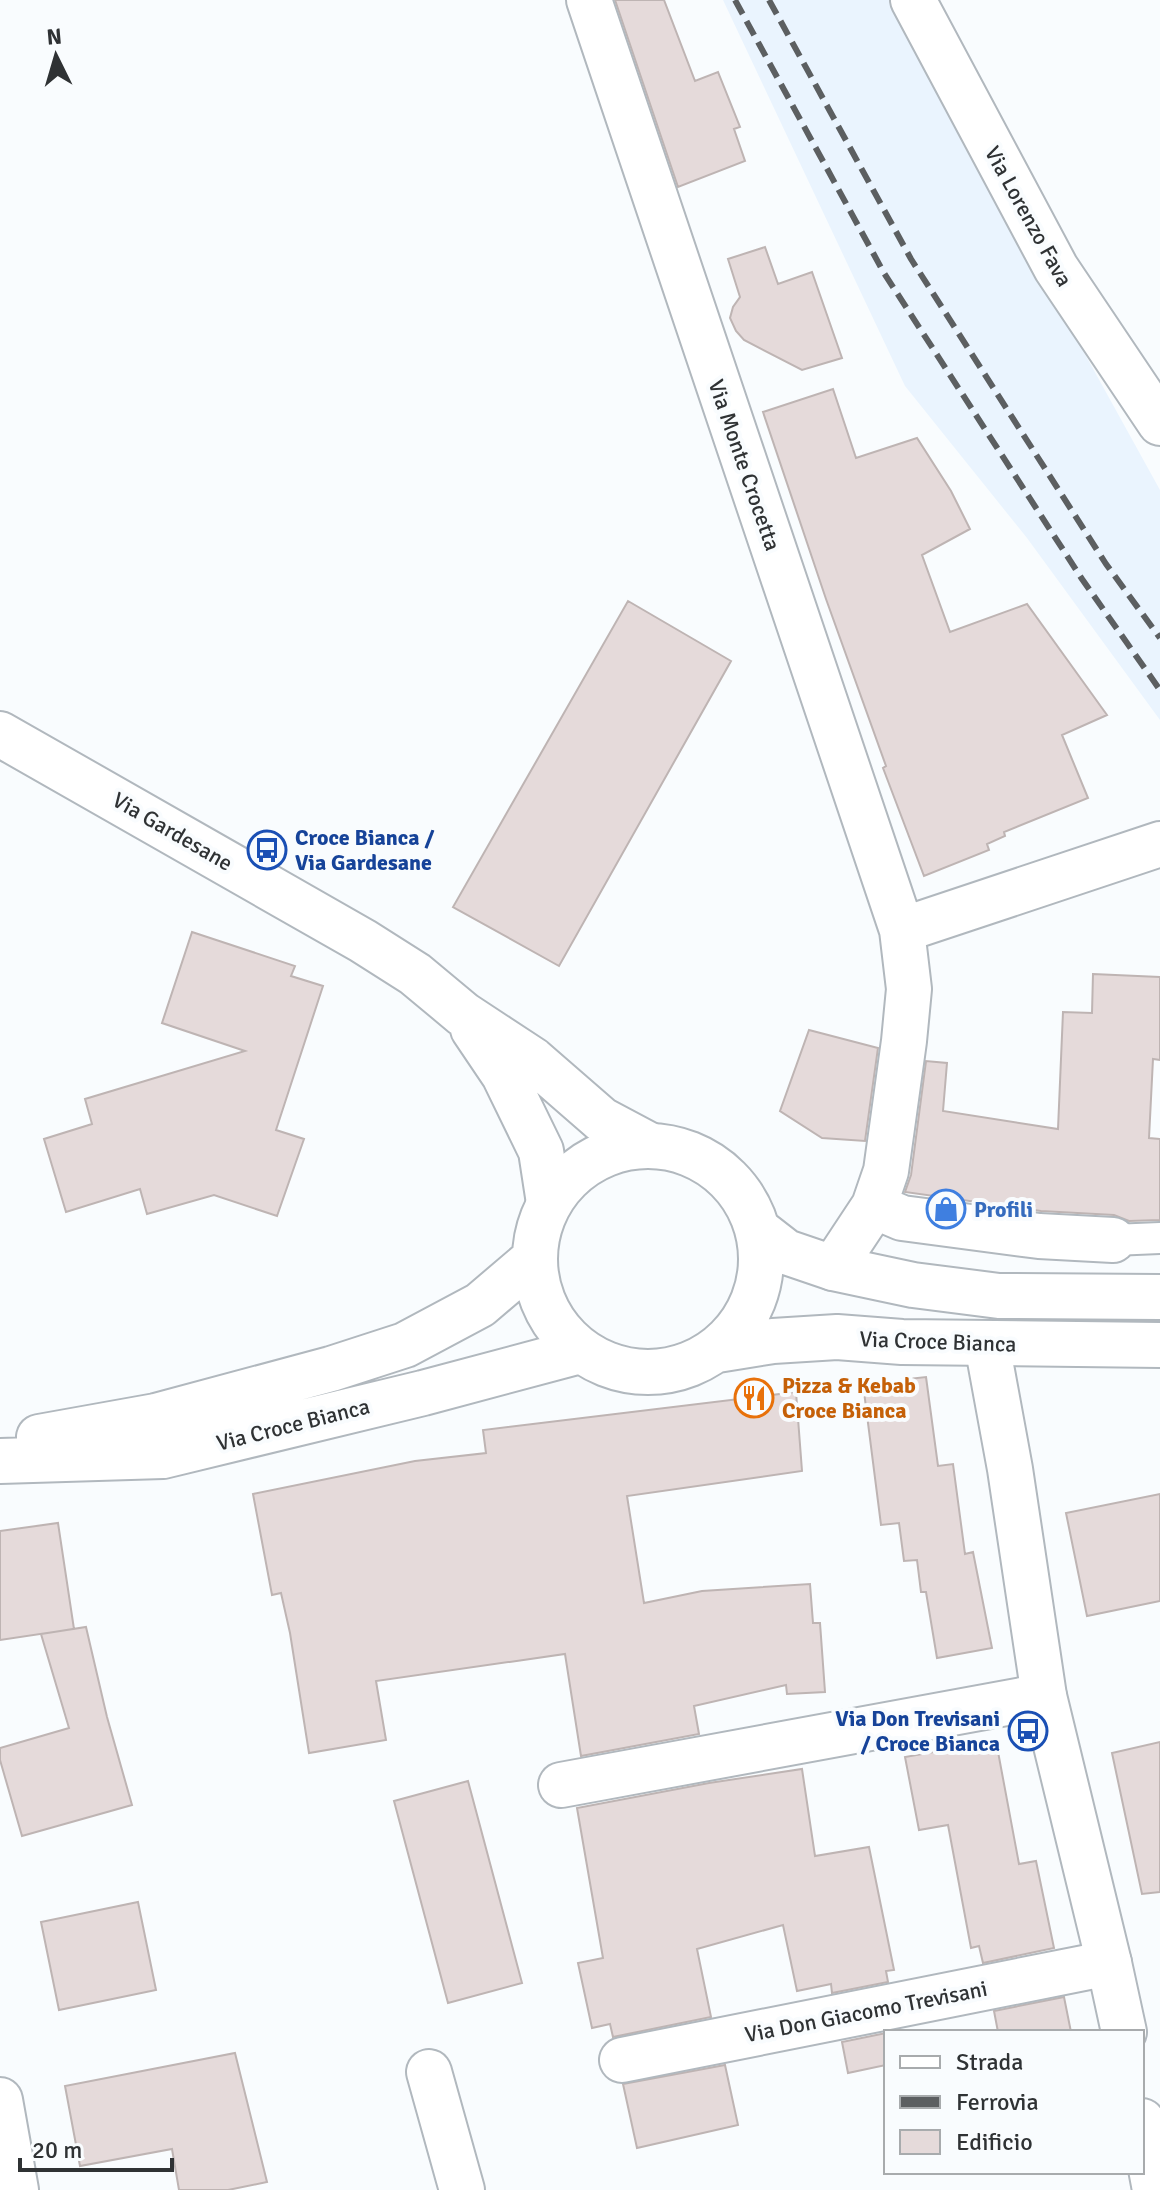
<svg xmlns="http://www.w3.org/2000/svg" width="1160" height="2190" font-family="Signika,sans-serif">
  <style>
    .built { fill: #eaf4fe }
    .building { fill: #e5dada; stroke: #beb4b3; stroke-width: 2 }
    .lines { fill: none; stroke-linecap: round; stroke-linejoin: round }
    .service-casing { stroke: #b1b8be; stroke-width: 34 }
    .minor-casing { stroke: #b1b8be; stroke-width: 48 }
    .tertiary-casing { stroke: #b1b8be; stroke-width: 48 }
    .secondary-casing { stroke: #b1b8be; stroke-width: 48 }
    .primary-casing { stroke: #b1b8be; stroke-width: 48 }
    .service { stroke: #fff; stroke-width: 30 }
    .minor { stroke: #fff; stroke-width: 44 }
    .tertiary { stroke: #fff; stroke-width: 44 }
    .secondary { stroke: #fff; stroke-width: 44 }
    .primary { stroke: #fff; stroke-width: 44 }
    .rail { stroke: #5c5f61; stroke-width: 6; stroke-dasharray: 16 8; stroke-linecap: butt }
    .labels { text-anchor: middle; stroke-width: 8; stroke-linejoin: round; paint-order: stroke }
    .street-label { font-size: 22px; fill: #2f3234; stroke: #f9fcfe }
    .transit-label { font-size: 22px; font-weight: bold; fill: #164399; stroke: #f9fcfe; text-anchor: start }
    .shop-label { font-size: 22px; font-weight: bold; fill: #366cbe; stroke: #f9fcfe; text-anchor: start }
    .food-label { font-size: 22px; font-weight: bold; fill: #c56008; stroke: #f9fcfe; text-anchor: start }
  </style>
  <rect width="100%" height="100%" fill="#f9fcfe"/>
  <path class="built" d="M723,0H893L933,79L1160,490V720L1027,538L905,386Z"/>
  <path class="building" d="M615,0H664L695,81L718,72L740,127L734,129L745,161L678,187Z
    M765,247L778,284L812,272L842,358L802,370L744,340L736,331L730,318L733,307L740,297L728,259Z
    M833,389L856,458L917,438L951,491L970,529L922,555L950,632L1027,604L1107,715L1062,735L1088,798L1004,832L1005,836L987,844L989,850L924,876L883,768L886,766L826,599L763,412Z
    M628,601L731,661L559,966L453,907Z
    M192,932L295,966L291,976L323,986L276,1130L304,1139L277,1216L214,1195L147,1214L140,1189L66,1212L44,1139L92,1124L85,1099L245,1051L162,1023Z
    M1093,974L1160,977V1060L1153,1059L1149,1138L1160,1139V1220L1129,1221L1114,1215L1041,1211L905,1192L911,1175L926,1061L947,1063L943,1111L1058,1129L1063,1012L1092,1013Z
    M809,1030L878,1048L865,1141L822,1138L780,1111Z
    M926,1377L938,1466L953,1464L965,1554L973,1552L992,1648L937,1658L926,1592H921L917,1560L904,1561L899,1523L881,1525L863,1384Z
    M796,1392L802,1471L627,1496L644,1603L702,1591L810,1584L813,1623H820L825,1692L787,1694L786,1685L694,1706L699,1734L581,1756L565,1654L376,1681L386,1740L309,1753L290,1633L281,1593L272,1595L253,1494L415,1461L486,1453L483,1430Z
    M1160,1494V1601L1087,1616L1066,1513Z
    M58,1523L74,1629L0,1640V1531Z
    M86,1627L107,1717L132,1805L22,1836L0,1760V1748L69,1728L41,1634Z
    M996,1741L1019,1864L1036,1861L1054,1948L983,1963L979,1946L971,1948L948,1825L919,1830L905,1757Z
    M1160,1742V1892L1142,1894L1112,1753Z
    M802,1769L815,1856L869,1847L894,1970L886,1971L888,1982L832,1993L831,1984L797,1991L783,1925L697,1949L711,2017L613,2037L610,2024L592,2028L578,1963L603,1958L577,1808L709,1783Z
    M468,1781L522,1983L448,2003L394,1801Z
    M138,1902L156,1990L59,2010L41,1922Z
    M1064,1997L1071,2032H998L994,2011Z
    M886,2033V2065L848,2073L842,2042Z
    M235,2053L267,2182L228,2190H179L172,2149L80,2166L65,2086Z
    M725,2065L738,2125L637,2148L623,2084Z"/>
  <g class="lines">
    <g class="service-casing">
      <path id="service" d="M1113,1240L1160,1238"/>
    </g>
    <g class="minor-casing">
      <path id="minor" d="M589,0L902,930L909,989L904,1041L886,1171L874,1206L833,1268
        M913,0L1056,268L1160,423
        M902,930L1160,844
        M874,1206L902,1218L1039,1236L1113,1240
        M561,1785L1044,1696
        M622,2060L1109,1963
        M429,2072L462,2190"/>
    </g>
    <g class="tertiary-casing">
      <path id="tertiary" d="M987,1344L1010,1469L1044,1696L1109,1963L1124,2032
        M0,2100L16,2190
        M1142,2121L1155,2190"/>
    </g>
    <g class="secondary-casing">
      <path id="secondary" d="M0,734L363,941L415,974L463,1014L533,1060L602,1120L649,1145
        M473,1029L504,1075L541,1151L549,1203"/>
    </g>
    <g class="primary-casing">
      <path id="primary" d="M535 1259a113 113 0 1 1 226 0a113 113 0 1 1-226 0Z
        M759,1231L786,1252L833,1268L913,1285L999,1296L1160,1297
        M717,1350L773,1341L837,1337L902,1342L1160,1345
        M39,1437L156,1416L331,1369L405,1345L480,1305L534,1259
        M0,1461L163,1456L423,1393L580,1351"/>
    </g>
    <use href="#service" class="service"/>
    <use href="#minor" class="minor"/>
    <use href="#tertiary" class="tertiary"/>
    <use href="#secondary" class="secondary"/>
    <use href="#primary" class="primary"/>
    <path class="rail" d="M735,0L884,273L1082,579L1160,690
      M769,0L911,259L1106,564L1160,638"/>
  </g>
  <defs>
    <g id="bus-ring" transform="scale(2)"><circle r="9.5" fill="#f9fcfe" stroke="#1a4fb4" stroke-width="1.5"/><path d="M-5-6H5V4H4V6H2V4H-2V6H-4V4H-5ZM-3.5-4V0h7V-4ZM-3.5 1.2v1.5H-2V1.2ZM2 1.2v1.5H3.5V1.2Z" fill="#1a4fb4"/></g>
    <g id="shop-ring" transform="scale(2)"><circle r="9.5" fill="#f9fcfe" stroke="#3f7fe0" stroke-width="1.5"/><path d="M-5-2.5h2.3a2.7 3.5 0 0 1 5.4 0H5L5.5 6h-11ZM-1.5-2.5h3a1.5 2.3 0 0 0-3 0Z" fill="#3f7fe0"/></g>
    <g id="restaurant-ring" transform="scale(2)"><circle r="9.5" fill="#f9fcfe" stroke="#e8710a" stroke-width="1.5"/><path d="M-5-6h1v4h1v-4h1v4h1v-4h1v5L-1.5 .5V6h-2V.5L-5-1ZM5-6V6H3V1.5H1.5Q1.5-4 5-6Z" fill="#e8710a"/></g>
  </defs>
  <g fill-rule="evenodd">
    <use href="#bus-ring" x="267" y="850"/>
    <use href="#shop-ring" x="946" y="1209"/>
    <use href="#restaurant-ring" x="754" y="1398"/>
    <use href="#bus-ring" x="1028" y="1731"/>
  </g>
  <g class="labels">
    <g class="street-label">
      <text transform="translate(1029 216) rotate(61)" y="8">Via Lorenzo Fava</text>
      <text transform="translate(745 465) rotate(71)" y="8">Via Monte Crocetta</text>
      <text transform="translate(173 831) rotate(30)" y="8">Via Gardesane</text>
      <text transform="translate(938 1341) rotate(2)" y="8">Via Croce Bianca</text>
      <text transform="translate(293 1424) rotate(-14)" y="8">Via Croce Bianca</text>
      <text transform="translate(866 2011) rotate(-11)" y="8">Via Don Giacomo Trevisani</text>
    </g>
    <g class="transit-label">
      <text x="295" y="845">Croce Bianca /<tspan x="295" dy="25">Via Gardesane</tspan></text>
      <text x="1000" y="1726" text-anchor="end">Via Don Trevisani<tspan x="1000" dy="25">/ Croce Bianca</tspan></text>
    </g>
    <g class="shop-label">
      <text x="974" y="1217">Profili</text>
    </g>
    <g class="food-label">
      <text x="782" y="1393">Pizza &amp; Kebab<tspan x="782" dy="25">Croce Bianca</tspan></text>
    </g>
  </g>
  <rect x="884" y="2030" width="260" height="144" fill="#f9fcfe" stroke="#a8abad" stroke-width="2"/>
  <rect x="900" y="2056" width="40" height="12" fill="#ffffff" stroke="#a8abad" stroke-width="2"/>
  <text x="956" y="2070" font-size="24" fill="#2f3234">Strada</text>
  <rect x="900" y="2096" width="40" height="12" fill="#5c5f61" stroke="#a8abad" stroke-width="2"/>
  <text x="956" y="2110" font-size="24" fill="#2f3234">Ferrovia</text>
  <rect x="900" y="2130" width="40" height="24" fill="#e5dada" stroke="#a8abad" stroke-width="2"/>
  <text x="956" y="2150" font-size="24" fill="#2f3234">Edificio</text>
  <g transform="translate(56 56) rotate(355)" stroke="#f9fcfe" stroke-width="6" paint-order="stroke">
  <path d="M0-6L14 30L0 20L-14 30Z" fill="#2f3234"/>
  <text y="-12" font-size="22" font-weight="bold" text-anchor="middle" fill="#2f3234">N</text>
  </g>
  <path d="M20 2158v12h152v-12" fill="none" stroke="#2f3234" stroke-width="4"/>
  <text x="32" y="2158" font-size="24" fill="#2f3234" stroke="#f9fcfe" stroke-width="6" paint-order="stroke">20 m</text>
</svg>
